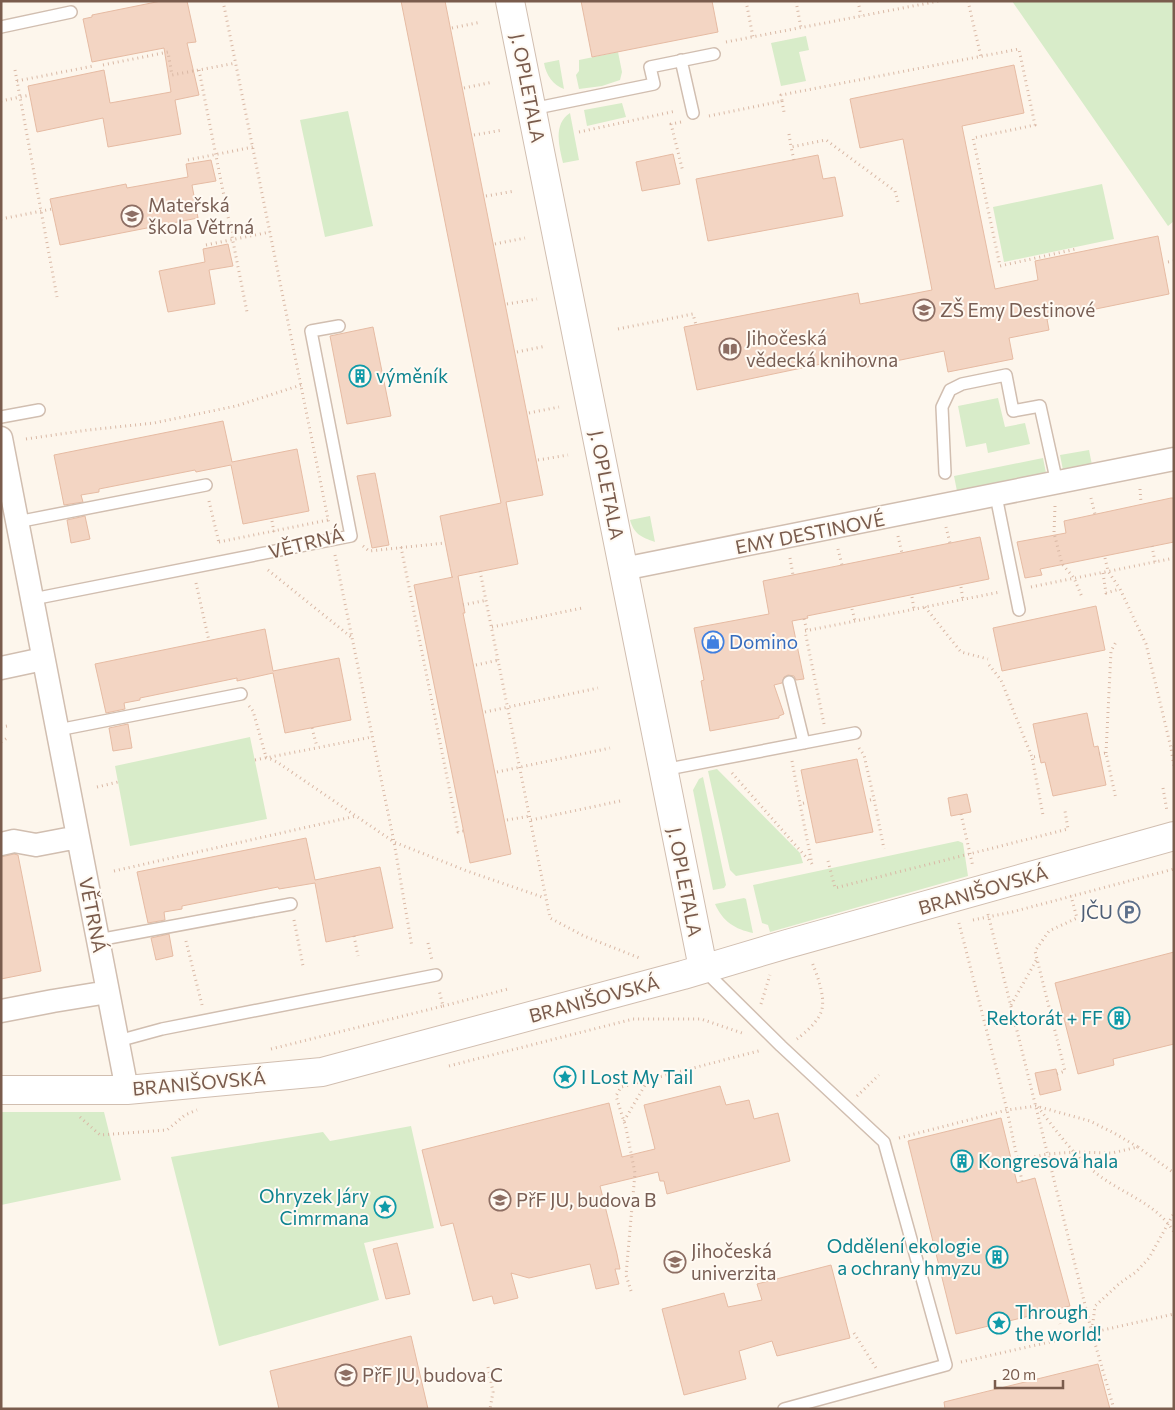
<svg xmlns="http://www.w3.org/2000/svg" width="1175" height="1410" font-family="Commissioner,sans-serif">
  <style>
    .green { fill: #d8ecc9 }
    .building { fill: #f3d5c3; stroke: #e6bba3 }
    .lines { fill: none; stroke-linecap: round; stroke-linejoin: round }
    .service-casing { stroke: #d1beb0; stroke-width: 14 }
    .minor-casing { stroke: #d1beb0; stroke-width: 25 }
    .tertiary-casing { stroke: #d1beb0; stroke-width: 30 }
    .path { stroke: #d9b8a5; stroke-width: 3; stroke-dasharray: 1 4; stroke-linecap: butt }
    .service { stroke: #fff; stroke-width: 11 }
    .minor { stroke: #fff; stroke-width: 22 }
    .tertiary { stroke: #fff; stroke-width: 28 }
    .labels { text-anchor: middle; stroke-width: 4; stroke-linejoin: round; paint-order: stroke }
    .street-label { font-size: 19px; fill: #7a5c4d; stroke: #fffaf3 }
    .education-label { font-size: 19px; fill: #785e54; stroke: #fffaf3; text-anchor: start }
    .culture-label { font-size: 19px; fill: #0d838f; stroke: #fffaf3; text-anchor: start }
    .shop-label { font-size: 19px; fill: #366cbe; stroke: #fffaf3; text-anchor: start }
    .service-label { font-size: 19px; fill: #4e5e75; stroke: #fffaf3; text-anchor: end }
  </style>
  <rect width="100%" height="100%" fill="#fdf6ec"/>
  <path class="green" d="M1012,1H1174V221L1168,226Z
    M806,36L809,50L799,52L806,81L781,86L771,43Z
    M618,52L622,72L620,80L602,86L579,89L576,75L579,71V60Z
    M559,60L564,89C553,85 546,75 544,63Z
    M622,103L626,117L587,126L584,110Z
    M348,111L373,226L325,237L300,120Z
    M570,113L579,160L563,163C559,146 553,124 570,113Z
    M1102,184L1114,239L1004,262L993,207Z
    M998,398L1005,427L1025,423L1030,444L988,453L986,443L966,447L958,406Z
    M1089,450L1092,465L1063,470L1060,455Z
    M1043,458L1046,473L957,491L954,476Z
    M650,516L655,542C641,537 634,534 630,520Z
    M250,737L267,819L130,846L115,766Z
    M717,769L800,853L803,863L736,876L730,870L708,771Z
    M703,777L726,885L724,888L713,890L693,790L699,779Z
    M958,841L963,843L968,876L770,932L768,925L762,923L753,885Z
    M744,898L746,899L753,933C735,929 723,922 715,904Z
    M1,1112H104L121,1180L1,1205Z
    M411,1126L434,1228L364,1243L379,1300L219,1346L171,1157L323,1132L330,1141Z"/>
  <path class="building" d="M161,1H187L196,42L187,43L199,95L175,100L181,134L108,147L103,118L37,132L28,86L104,70L110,103L171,92L164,48L92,62L83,19L92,17V15Z
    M401,1H445L543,495L506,502L518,564L458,576L465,613H463L511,854L470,863L414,585L453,577H452L440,516L501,503Z
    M581,1H712L718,32L592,57Z
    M1014,65L1024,113L962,126L995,289L1038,280L1035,261L1158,236L1169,294L1047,319L1049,330L1009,338L1013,359L948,372L944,351L862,368L859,356L697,390L684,327L858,293L860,304L932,290L903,139L860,148L850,99Z
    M673,154L680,184L642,191L636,162Z
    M818,155L823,179L835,177L843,216L708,241L696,179Z
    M211,160L216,181L192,185L198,218L60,245L50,199L126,184L127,188L188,177L186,164Z
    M228,244L233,266L209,270L215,304L168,312L159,271L205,262L203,249Z
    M373,327L391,416L347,424L330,336Z
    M223,421L232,462L297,449L309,511L243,524L231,465L196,472L195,470L99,489V492L81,495L83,502L64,505L54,455Z
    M375,473L389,545L372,548L357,476Z
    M1171,498H1174V542L1040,569L1042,575L1025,578L1017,542L1066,533L1064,521Z
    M85,516L90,539L71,543L67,520Z
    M980,537L989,579L807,616L808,618L792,621L804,679L796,680L794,676L788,675L784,677L782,683L774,685L784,714L779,716V718L710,731L701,681L704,680L694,628L769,614L763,581Z
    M1096,606L1105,650L1002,671L993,628Z
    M265,629L273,671L339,658L351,720L285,733L273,673L237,681V678L140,698V700L124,703L125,709L106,713L95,664Z
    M1087,713L1094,747L1098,746L1106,785L1053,796L1045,762L1041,763L1033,724Z
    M128,724L132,748L113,751L109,728Z
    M857,759L873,832L816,843L801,770Z
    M967,794L971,812L951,816L948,798Z
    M306,838L315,880L380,867L393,928L326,942L315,883L279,889L278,887L182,906V909L164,912L165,920L148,923L137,872Z
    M14,854L18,855L41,971L1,979V857Z
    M169,934L173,956L156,960L151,938Z
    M1174,952V1044L1113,1059L1114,1065L1078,1074L1055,983Z
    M1056,1069L1061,1090L1040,1095L1035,1073Z
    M720,1086L726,1105L749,1100L754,1119L778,1113L790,1161L667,1194L664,1181H660L658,1172L600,1186L617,1254L620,1269H615L619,1284L596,1289L590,1264L529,1278L511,1273L518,1298L494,1304L492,1296L473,1301L453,1223L441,1226L422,1150L609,1103L622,1157L655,1149L644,1105Z
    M1001,1118L1017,1183L1035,1178L1070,1306L956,1334L908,1141Z
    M397,1243L410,1294L386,1299L373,1249Z
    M831,1265L850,1338L777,1356L772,1341L739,1351L746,1379L684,1395L662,1309L724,1293L728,1307L762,1300L757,1284Z
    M411,1336L428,1409H279L270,1371Z
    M1098,1364L1110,1409H945L944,1402Z"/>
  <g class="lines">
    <g class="service-casing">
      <path id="service" d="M1,27L71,12
        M681,60L693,113
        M532,109L654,84L650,67L714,54
        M1,417L39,410
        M945,473L942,407L950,390L962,384L1006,375L1013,411L1040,406L1057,483
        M996,496L1019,610
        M17,522L206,485
        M33,599L351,536L311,331L339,326
        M789,682L804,743
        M58,730L241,694
        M663,770L855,733
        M98,940L291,904
        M704,970L781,1046L884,1142L946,1365L784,1409
        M118,1041L162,1029L436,975"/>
    </g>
    <g class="minor-casing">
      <path id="minor" d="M1,438L127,1090
        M623,569L1174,459
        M1,668L43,659
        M1,844L14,841L36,845L78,837
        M1,1011L53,1001L108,992"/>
    </g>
    <g class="tertiary-casing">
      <path id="tertiary" d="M510,1L703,968
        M1,1090H127L322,1072L683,975L787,944L1174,836"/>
    </g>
    <path class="path" d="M223,1L329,524
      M746,1L753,37
      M796,1L801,28
      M858,1L861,16
      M968,1L981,57
      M452,28L481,22
      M726,42L939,1
      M103,65L168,52L172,75L236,63
      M15,70L57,297
      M199,70L247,312
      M17,81L93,66
      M464,88L493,82
      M1,101L30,95
      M782,101L784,112
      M709,116L782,101L781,95L1019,49L1035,125L973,138L1000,266L1076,249
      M681,122L671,124L683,172
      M579,132L676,111
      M789,134L791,147
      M474,135L503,130
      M188,160L253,147
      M794,160L791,147L826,140L895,191L898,202
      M486,196L515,191
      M1,219L52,209
      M495,244L525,238
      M206,245L270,232
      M1168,262L1174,261
      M507,304L537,299
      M618,329L693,314L696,325
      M517,352L546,346
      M529,413L559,407
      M26,439L88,430L154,423L236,406L301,385
      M538,460L568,455
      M1140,489L1141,503
      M1091,498L1095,514
      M209,501L219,543
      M1055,506L1054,533L1062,564L1074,578L1082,597
      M272,521L274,532
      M946,527L950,543
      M898,536L902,553
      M219,542L328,520
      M363,546L369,551L445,543
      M1152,546L1155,562
      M401,547L458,832L463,831
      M838,549L842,565
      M335,555L394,842L412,947
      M790,558L793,575
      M1105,558L1108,571L1120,589
      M268,570L351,637
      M480,571L550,918L584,936L642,959
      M1103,573L1106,593L1120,589L1146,644L1171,748
      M196,583L209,641
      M961,587L963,600
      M1031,587L1174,558
      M912,597L914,609
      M463,605L487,600
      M925,607L961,652L988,659
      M852,609L855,621
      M804,619L807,631
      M492,627L582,608
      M476,665L499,660
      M989,665L1001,680L1032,757
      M249,706L253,711L266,757
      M485,712L598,688
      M824,724L805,631L1000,592
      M1,727L7,726
      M312,728L317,747
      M1,742L9,737
      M1174,747L1171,748L1174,766
      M859,748L864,755L874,799
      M1106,753L1111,651L1116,642
      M1099,754L1106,753L1116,799
      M1040,756L1032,757L1043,815
      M266,757L277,762L394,842L467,871L545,898
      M255,760L372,737
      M792,761L800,804
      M497,772L610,748
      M732,773L812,864
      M97,787L118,782
      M1163,788L1167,811
      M870,800L874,799L884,849
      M804,803L800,804L812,864
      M961,814L973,867
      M507,820L530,816
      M531,820L620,801
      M828,861L835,888L1068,829L1065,811
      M114,871L356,816
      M988,914L1092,1333L1114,1409
      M294,920L303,966
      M973,920L1012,912L1174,869
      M959,923L1007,1110L1022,1181
      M354,936L358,956
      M186,941L202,1005
      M428,943L432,960
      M761,1004L770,975
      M1011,1005L1037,959
      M443,1006L508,989
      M797,1039C805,1033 820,1020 822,1009C825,995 817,975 812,962
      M271,1049L443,1006L439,990
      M449,1066L633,1019H701L742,1033
      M1057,1074L1065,1071L1035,951L1049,931L1077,918L1071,896
      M857,1096L879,1075
      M1038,1107C1054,1128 1076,1158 1097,1174C1123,1194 1156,1203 1174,1232
      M80,1117L100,1135L167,1130L185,1115L197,1110
      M624,1121L648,1080
      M899,1138L1007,1110L1036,1106L1090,1121L1114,1133L1138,1147L1112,1153L1075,1152L1048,1154L1017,1160
      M1138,1147L1174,1173
      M631,1291L626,1275L635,1173L626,1128L616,1096L621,1087L762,1050
      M1057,1309L1060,1324
      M1092,1330L1095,1306L1120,1283L1136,1272L1149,1258L1174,1213
      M854,1333L876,1368
      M961,1362L1174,1314
      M488,1367L493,1392L490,1409"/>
    <use href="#service" class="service"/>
    <use href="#minor" class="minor"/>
    <use href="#tertiary" class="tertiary"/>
  </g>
  <defs>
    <g id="school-ring" transform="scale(1.125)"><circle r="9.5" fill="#fffaf3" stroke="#8d6e63" stroke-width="1.5"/><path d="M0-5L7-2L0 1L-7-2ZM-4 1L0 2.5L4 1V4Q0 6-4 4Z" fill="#8d6e63"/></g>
    <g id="library-ring" transform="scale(1.125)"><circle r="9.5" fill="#fffaf3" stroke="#8d6e63" stroke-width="1.5"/><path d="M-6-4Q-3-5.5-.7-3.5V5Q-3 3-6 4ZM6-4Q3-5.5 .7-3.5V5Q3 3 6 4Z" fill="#8d6e63"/></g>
    <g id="building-ring" transform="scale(1.125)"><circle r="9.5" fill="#fffaf3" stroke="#0f9aa8" stroke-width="1.5"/><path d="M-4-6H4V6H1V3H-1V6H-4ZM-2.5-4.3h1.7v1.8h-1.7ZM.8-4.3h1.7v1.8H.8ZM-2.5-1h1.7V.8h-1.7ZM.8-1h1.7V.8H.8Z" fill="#0f9aa8"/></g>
    <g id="shop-ring" transform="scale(1.125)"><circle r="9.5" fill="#fffaf3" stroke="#3f7fe0" stroke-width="1.5"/><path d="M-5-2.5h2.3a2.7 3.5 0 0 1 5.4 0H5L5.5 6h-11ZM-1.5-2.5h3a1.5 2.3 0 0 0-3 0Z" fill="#3f7fe0"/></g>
    <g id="parking-ring" transform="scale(1.125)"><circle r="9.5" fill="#fffaf3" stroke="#5c6f8a" stroke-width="1.5"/><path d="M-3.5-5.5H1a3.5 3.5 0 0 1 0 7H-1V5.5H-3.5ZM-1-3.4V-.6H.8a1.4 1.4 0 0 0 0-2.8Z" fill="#5c6f8a"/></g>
    <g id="sight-ring" transform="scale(1.125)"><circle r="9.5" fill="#fffaf3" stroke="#0f9aa8" stroke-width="1.5"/><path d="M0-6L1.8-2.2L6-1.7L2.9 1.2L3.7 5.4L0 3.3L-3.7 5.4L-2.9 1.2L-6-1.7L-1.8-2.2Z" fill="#0f9aa8"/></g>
    <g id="university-ring" transform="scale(1.125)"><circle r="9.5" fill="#fffaf3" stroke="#8d6e63" stroke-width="1.5"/><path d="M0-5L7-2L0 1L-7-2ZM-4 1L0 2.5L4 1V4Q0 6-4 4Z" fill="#8d6e63"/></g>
  </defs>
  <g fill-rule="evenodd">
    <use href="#school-ring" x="132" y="216"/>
    <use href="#school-ring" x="924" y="310"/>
    <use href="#library-ring" x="730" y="349"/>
    <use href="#building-ring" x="360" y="376"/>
    <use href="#shop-ring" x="713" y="642"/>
    <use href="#parking-ring" x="1129" y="912"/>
    <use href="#building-ring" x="1119" y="1018"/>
    <use href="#sight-ring" x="565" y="1077"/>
    <use href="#building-ring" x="962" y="1161"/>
    <use href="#university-ring" x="500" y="1200"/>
    <use href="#sight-ring" x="385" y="1207"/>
    <use href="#building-ring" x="997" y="1257"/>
    <use href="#university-ring" x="675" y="1262"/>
    <use href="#sight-ring" x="999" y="1323"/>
    <use href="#university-ring" x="346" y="1375"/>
  </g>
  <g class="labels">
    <g class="street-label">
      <text transform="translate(528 88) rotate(79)" y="7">J. OPLETALA</text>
      <text transform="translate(607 485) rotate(79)" y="7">J. OPLETALA</text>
      <text transform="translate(810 533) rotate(-11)" y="7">EMY DESTINOVÉ</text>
      <text transform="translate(306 543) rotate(-14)" y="7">VĚTRNÁ</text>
      <text transform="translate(685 882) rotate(79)" y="7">J. OPLETALA</text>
      <text transform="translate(983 890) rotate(-16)" y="7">BRANIŠOVSKÁ</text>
      <text transform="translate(93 915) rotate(79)" y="7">VĚTRNÁ</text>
      <text transform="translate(594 999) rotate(-15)" y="7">BRANIŠOVSKÁ</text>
      <text transform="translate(199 1083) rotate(-5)" y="7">BRANIŠOVSKÁ</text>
    </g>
    <g class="education-label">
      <text x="148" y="212">Mateřská<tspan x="148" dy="22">škola Větrná</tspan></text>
      <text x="940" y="317">ZŠ Emy Destinové</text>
      <text x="746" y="345">Jihočeská<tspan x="746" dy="22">vědecká knihovna</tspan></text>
      <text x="516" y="1207">PřF JU, budova B</text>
      <text x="691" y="1258">Jihočeská<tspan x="691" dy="22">univerzita</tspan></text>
      <text x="362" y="1382">PřF JU, budova C</text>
    </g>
    <g class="culture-label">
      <text x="376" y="383">výměník</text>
      <text x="1103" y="1025" text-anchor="end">Rektorát + FF</text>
      <text x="581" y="1084">I Lost My Tail</text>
      <text x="978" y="1168">Kongresová hala</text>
      <text x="369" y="1203" text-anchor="end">Ohryzek Járy<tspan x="369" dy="22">Cimrmana</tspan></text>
      <text x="981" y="1253" text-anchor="end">Oddělení ekologie<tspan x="981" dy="22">a ochrany hmyzu</tspan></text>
      <text x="1015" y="1319">Through<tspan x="1015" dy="22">the world!</tspan></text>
    </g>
    <g class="shop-label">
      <text x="729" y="649">Domino</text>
    </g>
    <g class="service-label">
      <text x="1113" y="919">JČU</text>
    </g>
  </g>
  <rect width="1175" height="1410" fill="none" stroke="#7a5c4d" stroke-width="5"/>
  <path d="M995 1380v8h68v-8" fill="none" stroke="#7a5c4d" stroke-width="2.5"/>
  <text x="1002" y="1380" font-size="15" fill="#7a5c4d" stroke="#fffaf3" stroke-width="4" paint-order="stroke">20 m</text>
</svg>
